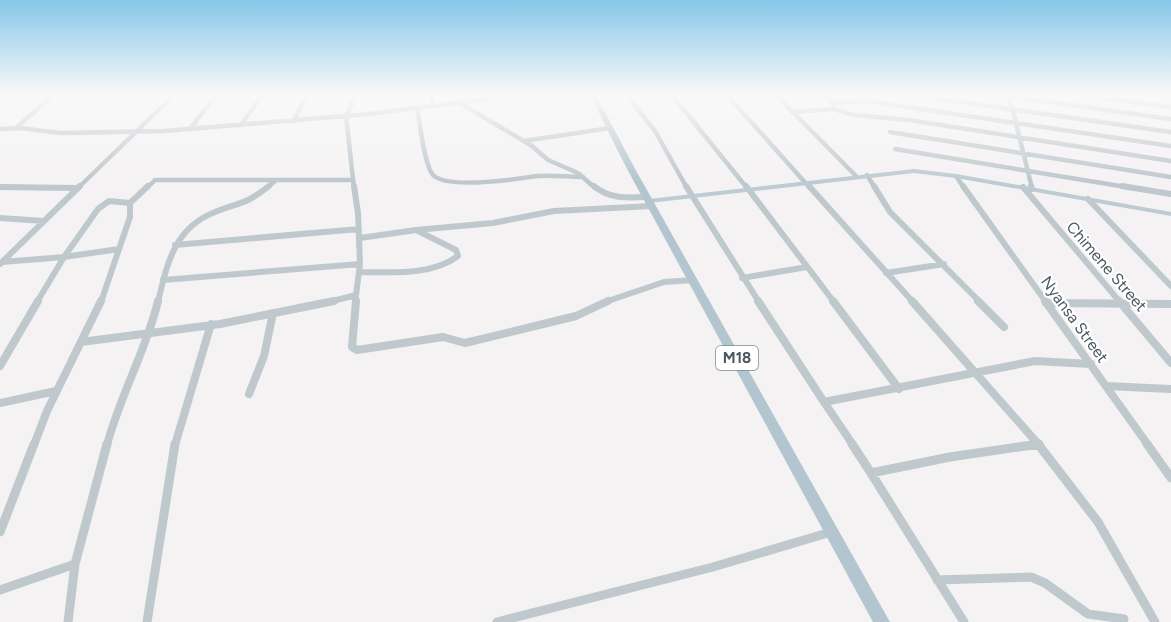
<svg xmlns="http://www.w3.org/2000/svg" width="1171" height="622" font-family="Figtree,sans-serif">
  <style>
    .lines { fill: none; stroke-linecap: round; stroke-linejoin: round }
    .street-far3 { stroke: #bec8cd; stroke-width: 4.5 }
    .street-far2 { stroke: #bec8cd; stroke-width: 6 }
    .street-far1 { stroke: #bec8cd; stroke-width: 8 }
    .street { stroke: #bec8cd; stroke-width: 9 }
    .secondary { fill: #becbd2; fill-rule: evenodd }
    .primary { fill: #b3c5ce; fill-rule: evenodd }
    .labels { text-anchor: middle; stroke-width: 4.5; stroke-linejoin: round; paint-order: stroke }
    .shield { fill: #fff; stroke: #808a8e; stroke-width: 1.5 }
    .shield-label { font-size: 15px; font-weight: bold; fill: #4a585e }
    .street-label { font-size: 16px; fill: #4a585e; stroke: #fff }
  </style>
  <rect width="100%" height="100%" fill="#f4f2f2"/>
  <g class="lines">
    <path class="street-far3" d="M430,95L433,106
      M627,95L655,131L687,188
      M672,95L747,188
      M727,95L810,188
      M776,95L857,177
      M912,95L1171,132
      M999,95L1171,119
      M1009,95L1032,188
      M1081,95L1171,107
      M1166,95H1171
      M460,103L532,146L548,160L578,173L595,188
      M833,103L867,101L1171,146
      M417,108C420,122 424,165 433,175C448,190 517,179 537,176C552,175 568,177 583,177
      M834,109L854,115L909,120L1171,161
      M792,112L834,109L833,103L823,95
      M293,121L308,95
      M241,125L262,95
      M16,128L53,95
      M0,129L21,128L60,133L164,131L369,114L518,95
      M190,129L216,95
      M890,132L1171,177
      M524,141L610,128
      M895,149L1132,188
      M867,175L875,188
      M956,176L964,188
      M0,187L43,188
      M78,188L174,95
      M147,188L155,180H353
      M267,188L275,181
      M354,188L346,116L356,95"/>
    <path class="street-far2" d="M354,186L358,213L360,264
      M594,186C609,199 627,198 646,197
      M686,186L759,302
      M746,186L834,302
      M809,186L913,302
      M874,186L890,212L980,302
      M963,186L1046,302
      M1031,186L1032,189
      M1122,186L1171,194
      M0,187L76,188
      M1023,187L1120,302
      M1088,199L1171,286
      M130,203L148,186
      M0,218L44,221
      M416,230L493,223L554,211L652,206
      M175,245L359,229
      M2,262L64,257L98,209L109,201L130,203V217L119,249
      M0,264L80,186
      M359,272C391,272 431,276 458,256L456,250L416,230L360,238
      M886,273L944,264
      M742,278L807,267
      M163,280L360,264L356,295L329,302
      M37,302L64,257L119,249L101,302
      M158,302C167,264 174,228 215,212C240,202 245,205 269,186
      M355,302L356,295
      M605,302L664,282L694,280"/>
    <path class="street-far1" d="M356,301L352,347L357,350L443,337L465,343L576,316L608,301
      M758,301L824,402L1035,361L1091,364
      M833,301L899,389
      M912,301L1039,445
      M978,301L1004,327
      M1045,301L1148,445
      M1119,301L1171,363
      M1046,303L1171,304
      M81,342L220,324L334,301
      M0,366L38,301
      M1106,386L1171,389
      M249,394L264,356L273,313
      M824,402L853,445
      M0,403L56,391
      M34,445L47,411L101,301
      M107,445C120,395 146,351 158,301
      M175,445L211,324
      M1031,445L1039,444"/>
    <path class="street" d="M852,444L871,473L950,457L1039,444
      M1038,444L1098,522L1155,622
      M1147,444L1171,478
      M871,473L964,622
      M0,532L34,444
      M937,580L1031,577L1045,583L1088,614L1124,619
      M0,590L75,564
      M68,622L75,564L107,444
      M147,622L175,444
      M497,622L713,567L831,532"/>
    <path class="secondary" d="M914,169L956,174L1171,212V216L956,178L914,173L649,203L645,201L649,199Z"/>
    <path class="primary" d="M590,95H596L634,167L890,622H873L626,167Z"/>
  </g>
  <linearGradient id="sky" x2="0" y2="1"><stop stop-color="#86c7e8"/><stop offset="0.52" stop-color="#faf9f9"/><stop offset="1" stop-color="#faf9f9" stop-opacity="0"/></linearGradient>
  <rect width="1171" height="182" fill="url(#sky)"/>
  <g class="labels">
    <rect class="shield" x="716" y="346" width="42" height="24" rx="4.5"/>
    <g class="shield-label">
      <text x="737" y="363">M18</text>
    </g>
    <g class="street-label">
      <text transform="translate(1107 266) rotate(49)" y="6">Chimene Street</text>
      <text transform="translate(1075 319) rotate(54)" y="6">Nyansa Street</text>
    </g>
  </g>
</svg>
